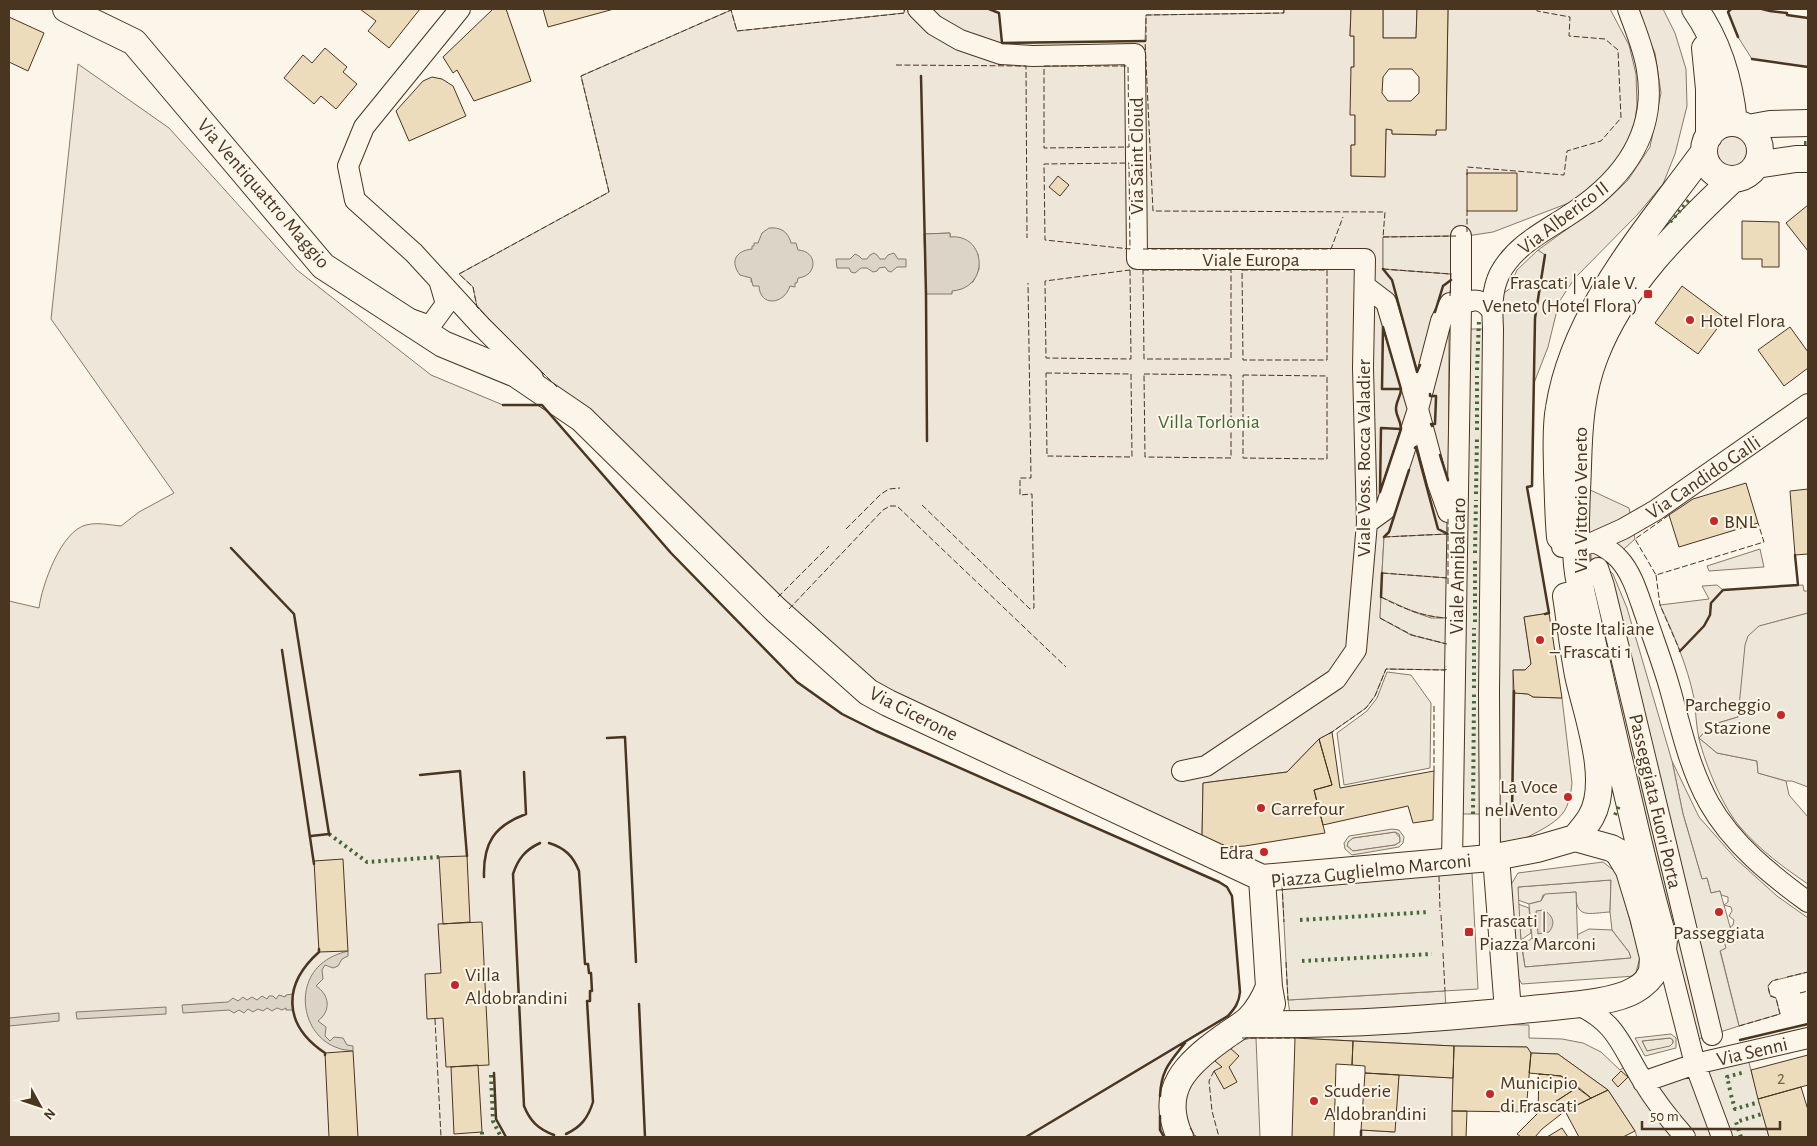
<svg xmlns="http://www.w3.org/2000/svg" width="1817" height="1146" font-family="'Alegreya Sans',sans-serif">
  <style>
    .green { fill: #ede6d9; stroke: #887966; fill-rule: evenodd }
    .parking { fill: #ede7d9; stroke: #887966; fill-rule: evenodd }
    .water { fill: #dcd4c6; stroke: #887966 }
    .building { fill: #ecdcbc; stroke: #4a3520; fill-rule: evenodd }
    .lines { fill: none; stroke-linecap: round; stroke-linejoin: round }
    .minor-casing { stroke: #4a3520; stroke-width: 22 }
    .major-casing { stroke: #4a3520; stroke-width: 28 }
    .minor { stroke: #fbf6e9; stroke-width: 20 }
    .major { stroke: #fbf6e9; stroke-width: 26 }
    .hedge { stroke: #436837; stroke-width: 4; stroke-dasharray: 2.5 4; stroke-linecap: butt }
    .fence { stroke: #4a3520; stroke-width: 1; stroke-dasharray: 6 2.5; stroke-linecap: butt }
    .wall { stroke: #4a3520; stroke-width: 2.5 }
    .poi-dot { fill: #c62828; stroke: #fbf6e9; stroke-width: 2 }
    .labels { text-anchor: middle; stroke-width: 4; stroke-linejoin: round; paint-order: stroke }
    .number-label { font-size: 18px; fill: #725f47 }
    .street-label { font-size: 20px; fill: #4a3520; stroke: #fbf6e9 }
    .poi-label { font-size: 20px; fill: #4a3520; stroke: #fbf6e9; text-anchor: start }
    .park-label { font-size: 20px; fill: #436837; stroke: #fbf6e9 }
  </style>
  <rect width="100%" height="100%" fill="#fbf6e9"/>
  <path class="green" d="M904,9H989L999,13L1002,43L1145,41L1146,15L1283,13L1284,9H1351L1350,36H1354V67H1351L1355,115V145H1351V176H1385L1386,129L1392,130V134L1436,135V130L1446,129L1448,9H1610L1629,45L1636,74L1637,105L1634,129L1622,153L1603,175L1574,201L1493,232L1467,236L1383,237V269L1451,274L1449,324L1448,534L1384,537L1382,572L1448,578L1447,618C1423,617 1403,608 1381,597L1380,618L1411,635L1447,644L1446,670L1386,669L1375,696L1366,708L1332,732L1319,739L1287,772L1203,783L1202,837L874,689L557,387L477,307L473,287L459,274L609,192L581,76L731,10L737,31L904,13ZM950,233V237L978,254L979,269L973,282L951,291L952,293L925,234ZM758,243L798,250C798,263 801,278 790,286L751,282L754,246Z
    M1383,9H1417L1416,38H1383Z
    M1636,9H1663L1675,33L1686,69L1687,106L1675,154L1663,184L1637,215L1574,279L1559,302L1548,347L1534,383L1535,318L1545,256L1538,250L1606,201L1628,180L1650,147L1661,93L1655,53Z
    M1731,9H1762L1770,11L1787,13V15L1808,18V67L1752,59L1738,37L1728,12Z
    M78,64L169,128L297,270L431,375L503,405H542L671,553L797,682L842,714L876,731L1219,882L1227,887L1232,896L1240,992C1237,1019 1208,1025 1189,1039C1185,1042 1182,1047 1179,1051C1165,1069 1161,1076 1160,1100C1160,1112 1158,1126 1164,1137H9V601L39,608C42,585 61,531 86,525C97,522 110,525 121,526L139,512L174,493L51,319Z
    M1711 151a19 19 0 1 1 38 0a19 19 0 1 1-38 0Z
    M1760,549L1764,567L1709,571L1707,566Z
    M1717,585L1723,590L1803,585L1804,591H1808V613L1760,626L1738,717L1711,725L1699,738L1717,753L1757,761L1758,773L1786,781L1789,795L1808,817V884C1784,868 1760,850 1741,828C1723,808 1706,766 1699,739C1696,726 1696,712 1694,698C1687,665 1674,635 1660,605L1709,599L1702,586Z
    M1514,693L1528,694L1533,697L1562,698L1572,783C1571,793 1569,805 1563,813C1552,828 1518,841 1501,849L1498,814H1512Z
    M1672,761L1699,817L1736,859L1777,896L1808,918V972L1772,981L1768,986L1770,995L1776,998L1780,1014L1739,1026L1720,950L1722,933L1730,930V927L1733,925L1734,920L1729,916L1732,911L1731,907L1724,905L1728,902V897L1721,895L1720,891L1711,893L1707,878L1702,879L1683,814Z
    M1395,832L1400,838V842L1395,845L1353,851L1347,846L1348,842L1353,838Z
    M1611,880L1610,912C1589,913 1575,920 1576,892L1543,895L1541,901L1529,904L1518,900V887Z
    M1518,904L1529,908L1531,933L1521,940Z
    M1589,929L1612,930L1629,952L1631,958L1525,967L1522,946L1532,938L1538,943L1578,949L1577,935Z
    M1445,991L1446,1009L1290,1015L1288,1000Z
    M1256,1038L1260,1137H1196C1180,1116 1181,1090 1200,1070C1205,1064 1213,1060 1219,1056C1234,1044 1237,1039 1256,1038Z
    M1670,1038L1673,1040V1043L1670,1047L1647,1051L1642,1041Z
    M1399,1075L1453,1078L1452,1137H1361V1130L1394,1132Z"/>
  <path class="parking" d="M1454,236L1451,274L1383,269V237Z
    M1538,250L1545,255L1535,318L1532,486L1527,488L1549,613L1524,617L1531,664L1525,670H1513L1512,814H1491L1498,297L1511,288L1513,279L1517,270Z
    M1465,329H1488L1485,814H1461Z
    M1586,488L1629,508L1635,539L1605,566L1613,574L1627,608L1672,761L1683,814L1702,879L1707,878L1711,893L1720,891L1731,930L1722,933L1726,948L1720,951L1739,1026L1692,1041L1588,600L1592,570Z
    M1448,534V578L1382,573L1384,537Z
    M1381,597L1414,612L1431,618H1447V644L1411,635L1380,618Z
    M1808,613V787L1792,781H1786L1758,773L1757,761L1717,753L1699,738L1711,725L1738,717L1745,645L1748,636L1759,626Z
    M1387,672L1411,675L1431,703L1430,768L1344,785L1337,733L1367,711L1377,698Z
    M1392,829L1399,830L1404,837L1403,843L1399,847L1352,855L1345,849L1344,843L1349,836ZM1395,832L1399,834L1400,838V842L1395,845L1353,851L1347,846L1348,842L1353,838Z
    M1603,862L1617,873L1640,957L1635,976L1522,984L1517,976L1506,893L1518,873ZM1611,880L1610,912L1612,930L1629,952L1631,958L1525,967L1521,943L1518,887Z
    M1472,873L1478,989L1288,1000L1282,885Z
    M1576,892L1578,949H1541L1538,943L1532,938L1529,904L1541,901L1545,894Z
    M1423,1023L1529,1025V1038L1562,1039L1583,1043L1601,1052L1620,1070L1627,1065L1637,1079L1745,1048L1769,1137H1637L1635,1131L1608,1090L1558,1054L1531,1053L1527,1047L1454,1046L1295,1038H1256V1032Z
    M1671,1034L1676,1038V1048L1645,1056L1635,1038ZM1670,1038L1673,1040V1043L1670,1046L1647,1051L1642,1041Z"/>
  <path class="water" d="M769,228C780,227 788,231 791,243H796L798,250C818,251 818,276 798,278L797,283H795V287L790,286C784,305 760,307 759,286H753L751,278L740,275C730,262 735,251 752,249V246H754V243H758L762,233Z
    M950,233V237C986,233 991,288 952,291V294H926L924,234Z
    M874,253L877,255L880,259H885L888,255L894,253L898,259H906V267H897L891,272L888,271L885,267L879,268L877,271L873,272L867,268H861L855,273L851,272L849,268H837L836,259H850L855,254L859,256L862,259H867L870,255Z
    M1544,910C1553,916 1556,923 1549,932L1538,934L1536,911Z
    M348,951V956L342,959L338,966L333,968L325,965L322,970L323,979L316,986C330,995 331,1011 318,1021L326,1027L325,1036L330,1041L334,1037L343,1038L347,1045L353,1046V1051C348,1050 342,1050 338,1048C304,1037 294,989 320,965C329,957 337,954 348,951Z
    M293,994V1010H286V1008L282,1010L277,1008L272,1011L267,1008L263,1011L258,1009L253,1012L248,1009L244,1013L239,1010L234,1013L229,1010L183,1013L182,1005L228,1002L233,998L238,1001L243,997L247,1000L252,997L257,1000L262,996L267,999L269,996H273L276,999L279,995L285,997L286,995Z
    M166,1007V1014L77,1019L76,1012Z
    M59,1013V1021L9,1026V1018Z"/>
  <path class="building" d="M360,9H420L389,48L368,31L376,21Z
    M493,9H506L531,81L474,101L457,70L453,73L443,57Z
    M543,9H614L548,27Z
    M1351,9H1383V38H1416L1417,9H1448L1446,130H1436V135L1392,134V130L1386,129L1385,177L1351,176V145H1355V115H1350L1351,67H1354V36H1350ZM1389,69H1412L1419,77V93L1411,101H1388L1382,93L1383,77Z
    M9,17L44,33L28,71L9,62Z
    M325,48L347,67L343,72L357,84L336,109L321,96L314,104L284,78L303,55L312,63Z
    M432,77L442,79L453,86L466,116L409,141L396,111L423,81Z
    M1467,173H1517V211H1467Z
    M1058,176L1069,185L1060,196L1049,187Z
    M1808,205V251L1786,223Z
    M1742,221L1779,222V267H1762V259H1742Z
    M1682,286L1725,318L1698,354L1655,323Z
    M1790,327L1808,352V368L1784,386L1758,350Z
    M1746,483L1758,523L1679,547L1669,515L1693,499Z
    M1808,489V554L1795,555L1790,491Z
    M1549,613L1562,698L1533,697L1528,694L1514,693L1513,670H1525L1531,664L1524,617Z
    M1332,732L1340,788L1434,771L1433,820L1413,823L1408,806L1323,825L1314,790L1332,785L1319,739Z
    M1319,739L1332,785L1314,790L1325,833L1245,846L1228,847L1202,837L1203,783L1287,772Z
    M467,856L470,922L443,924L439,857Z
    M343,859L348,951L319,952L314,861Z
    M482,922L489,1065L446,1067L443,1018L427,1019L425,974L441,973L438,924Z
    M1295,1038L1353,1041L1352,1065L1336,1064L1334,1137H1292Z
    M1353,1041L1454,1046L1453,1078L1365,1073V1066L1352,1065Z
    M1454,1046L1527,1047L1531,1053L1526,1112L1452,1111Z
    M1229,1047L1239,1056L1229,1067L1237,1082L1224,1089L1214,1071L1222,1067L1215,1061Z
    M353,1051L358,1137H329L325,1053Z
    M1531,1053L1558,1054L1608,1090L1591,1098L1561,1076L1529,1073Z
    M1808,1055V1085L1758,1099L1751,1070Z
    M478,1065L482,1132L454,1134L451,1067Z
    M1621,1071L1628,1077L1618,1087L1612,1080Z
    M1365,1073L1399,1075L1395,1132L1361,1130Z
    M1539,1074L1561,1076L1578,1087L1538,1113Z
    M1578,1087L1591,1098L1565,1111L1542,1129L1535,1137H1521L1517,1134L1538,1113Z
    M1801,1087L1808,1110V1137H1769L1758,1099Z
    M1608,1090L1635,1131L1623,1137H1579L1565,1111Z
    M1452,1111H1467L1466,1137H1452Z
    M1562,1128L1568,1137H1547Z"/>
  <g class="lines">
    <g class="minor-casing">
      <path id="minor" d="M460,9L364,127L348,166L355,200L414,253L481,326L533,378
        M918,9L934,25L960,40L1001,54L1033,56L1135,54L1137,259H1365L1363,368L1367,523L1356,650L1336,679L1206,766L1182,771
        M1461,236V306
        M1365,286L1386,302L1418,409L1438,484L1448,512
        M410,319L430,326L446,304L439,280
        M1367,523L1385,510L1418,409L1441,321L1450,303
        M1594,542L1623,529L1656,510L1808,404
        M1562,547H1576L1594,542C1603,546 1612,551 1619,559C1633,574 1639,598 1646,617C1654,641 1663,664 1670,689C1681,728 1689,767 1709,803C1732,844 1771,875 1808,902
        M1598,568L1604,586L1712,1035
        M1612,848L1626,871L1640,917L1650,958L1649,971L1645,978
        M1490,858L1489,693L1493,329C1492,310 1491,291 1500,273C1515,246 1541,233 1566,217C1619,184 1658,137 1647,70C1644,49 1635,29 1628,9
        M1452,862L1461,306C1472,297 1485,299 1492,312
        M1664,942L1695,1064L1722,1137
        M1576,1004C1617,1022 1621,1046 1643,1081C1655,1101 1670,1120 1685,1137
        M1643,1082L1695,1064L1808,1038"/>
    </g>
    <g class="major-casing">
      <path id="major" d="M66,9L134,42L323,266L443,344L516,374L582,419L776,610L868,692L888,703L1262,878L1490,858L1537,849L1575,838L1611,848L1644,866
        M1695,9C1719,43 1730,81 1734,123
        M1705,48L1709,89V136
        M1704 151a28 28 0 1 1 56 0a28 28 0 1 1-56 0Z
        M1748,128L1770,124L1808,123
        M1756,165L1796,159H1808
        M1560,537C1558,515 1558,494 1557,472C1557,451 1555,429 1559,408C1574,311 1648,229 1704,152
        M1566,596C1570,622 1573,649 1578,675C1586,713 1612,780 1591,817C1587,824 1581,831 1575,838
        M1496,857L1508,1011
        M1262,878L1269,987L1272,1004
        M1244,1024C1344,1026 1443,1018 1542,1008C1568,1005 1613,1003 1635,990C1654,979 1663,961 1664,940C1646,879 1633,817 1618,755C1608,712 1598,669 1589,626C1585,606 1579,586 1577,565C1574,532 1577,499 1578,466C1579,428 1581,392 1595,356C1623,284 1678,231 1733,179
        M1180,1137C1158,1090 1187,1063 1224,1037C1232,1031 1241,1026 1249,1019C1258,1010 1264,999 1269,987"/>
    </g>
    <use href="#minor" class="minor"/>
    <use href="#major" class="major"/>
    <path class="hedge" d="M1804,143H1808
      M1670,222L1689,200
      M1477,370L1479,319
      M1477,430V376
      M1476,494L1477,436
      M1475,553L1476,500
      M1475,622V559
      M1474,688V628
      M1473,814L1474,694
      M1615,815L1619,806
      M329,834L367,862L439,857
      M1300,920L1429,912
      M1302,961L1432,954
      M491,1075L493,1121L501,1137
      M1730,1090L1727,1077L1745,1072
      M1731,1095L1735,1109L1759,1102
      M482,1132V1137
      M1741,1137L1736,1122L1762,1114"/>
    <path class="fence" d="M989,9L999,13L1002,43L1145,41L1153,211L1385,212L1383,237
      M1146,41V15L1284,13V9
      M896,65L1026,66L1027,238
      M1044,66H1128L1129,147L1044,148Z
      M1129,163L1130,249L1045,240L1044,164Z
      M1467,175V167L1564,175L1567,151L1601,141L1621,118L1618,50L1605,39L1569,36L1570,17L1537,11V9
      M1467,210V232
      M1383,237L1456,236
      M1143,249H1331L1343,217
      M1383,269L1451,274
      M1130,270L1131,359L1046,358L1045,281Z
      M1143,270H1231V359H1144Z
      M1242,270H1327V360H1243Z
      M1450,296L1451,273
      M1046,373L1131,374L1132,457L1047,456Z
      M1144,374L1231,375V458L1145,457Z
      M1243,375L1327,376V459L1243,458Z
      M557,387L477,307L473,287L459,274L609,192L581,76L731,10L737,31L905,13L904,9
      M922,505L1030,609L1034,608L1032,494L1020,495V478H1031L1028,283
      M1669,515L1635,539L1656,575L1764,542L1758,523
      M846,529L881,494L889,489L900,488
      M1384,537L1448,534
      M1382,573L1448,578
      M1656,575L1660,605L1680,651
      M1448,584V519
      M778,597L829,546
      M1381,597C1402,608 1423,617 1447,618
      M789,609L883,510L890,506H897L1066,667
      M1380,618L1412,635L1447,644
      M1434,706V771
      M1329,734L1366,708L1375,696L1386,669L1446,670V666
      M1439,876L1440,911
      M1282,885L1284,922
      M1441,915L1443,949
      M1443,953L1445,991
      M1286,962L1288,1000
      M1787,977L1808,972
      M1800,993L1808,991
      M435,1019L441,1137
      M1739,1026L1780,1014L1776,998L1770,996L1768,986L1772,981L1778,979
      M1242,1038H1295
      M1214,1071L1209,1081L1212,1111L1219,1137
      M1190,1128L1196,1137"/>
    <path class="wall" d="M989,9L999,13L1002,43L1145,41
      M1731,9L1728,12L1738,37
      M1762,9L1770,11L1787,13V15L1808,18
      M1752,59L1808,67
      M921,76L926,294L927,441
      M1545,255L1535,318L1532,486L1527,487L1549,613L1545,614
      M1383,269L1392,280L1417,372L1420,365
      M1435,312L1443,286L1451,280
      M1430,394V396H1436V398L1435,424H1431L1432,426
      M503,405H542L671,553L797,682L842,714L876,731L1219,882L1227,887L1232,896L1240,992C1239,1003 1235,1008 1228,1016L1026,1137
      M1401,429L1380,492L1381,428L1401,429C1401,421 1396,416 1396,409C1396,401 1401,396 1401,389H1382L1383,327L1401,389
      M1415,448L1416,447L1438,529L1448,534
      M1440,455L1448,480
      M1384,537L1389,532L1409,470
      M231,548L294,614L329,834L311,836
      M1381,597L1382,573
      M282,650L314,864
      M1680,651L1704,626L1710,615L1711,603L1723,590L1798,585L1795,555
      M607,738L625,737L636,962
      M420,775L460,771L467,856
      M1512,814L1514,691
      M540,843C525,850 518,859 513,874L524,1106C530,1121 538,1129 554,1135
      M549,843C565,848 573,856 579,871L585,964H588L589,973H591L592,991H590V1001H587L593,1102C588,1118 581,1127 566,1134
      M484,877C483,843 494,826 526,814L524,772
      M319,949V952C282,985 283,1025 325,1053V1055
      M639,1004L645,1137
      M1740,1040L1808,1024
      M494,1073L496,1119L506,1137
      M1160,1096C1161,1070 1170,1062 1185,1043
      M1160,1116V1130L1164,1137
      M1361,1137V1131"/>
  </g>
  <g class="poi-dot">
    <rect x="1643" y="289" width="10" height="10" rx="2.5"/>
    <circle cx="1690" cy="320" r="5"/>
    <circle cx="1714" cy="521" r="5"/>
    <circle cx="1540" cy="640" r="5"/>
    <circle cx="1781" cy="715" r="5"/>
    <circle cx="1568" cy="797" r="5"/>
    <circle cx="1261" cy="808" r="5"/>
    <circle cx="1264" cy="852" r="5"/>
    <circle cx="1719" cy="912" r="5"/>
    <rect x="1464" y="927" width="10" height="10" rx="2.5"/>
    <circle cx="455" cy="985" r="5"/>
    <circle cx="1490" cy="1094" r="5"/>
    <circle cx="1314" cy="1101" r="5"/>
  </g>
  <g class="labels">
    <g class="number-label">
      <text x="1781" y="1084">2</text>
    </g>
    <g class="street-label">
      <text transform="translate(1136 156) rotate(-90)" y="7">Via Saint Cloud</text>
      <text transform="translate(264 193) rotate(49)" y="7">Via Ventiquattro Maggio</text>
      <text transform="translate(1563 217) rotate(-37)" y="7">Via Alberico II</text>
      <text x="1251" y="266">Viale Europa</text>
      <text transform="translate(1363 458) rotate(-90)" y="7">Viale Voss. Rocca Valadier</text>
      <text transform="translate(1703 477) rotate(-34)" y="7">Via Candido Galli</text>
      <text transform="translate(1580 500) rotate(-90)" y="7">Via Vittorio Veneto</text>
      <text transform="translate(1457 566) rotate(-89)" y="7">Viale Annibalcaro</text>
      <text transform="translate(914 713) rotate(27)" y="7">Via Cicerone</text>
      <text transform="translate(1656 801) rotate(77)" y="7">Passeggiata Fuori Porta</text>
      <text transform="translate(1371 870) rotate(-6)" y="7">Piazza Guglielmo Marconi</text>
      <text transform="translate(1752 1051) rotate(-13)" y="7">Via Senni</text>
    </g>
    <g class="poi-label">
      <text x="1638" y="289" text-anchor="end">Frascati | Viale V.<tspan x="1638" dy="23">Veneto (Hotel Flora)</tspan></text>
      <text x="1700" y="327">Hotel Flora</text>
      <text x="1724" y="528">BNL</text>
      <text x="1550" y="635">Poste Italiane<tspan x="1550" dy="23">– Frascati 1</tspan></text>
      <text x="1771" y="711" text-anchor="end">Parcheggio<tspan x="1771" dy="23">Stazione</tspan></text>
      <text x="1558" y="793" text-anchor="end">La Voce<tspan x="1558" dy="23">nel Vento</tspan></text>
      <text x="1271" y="815">Carrefour</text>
      <text x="1254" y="859" text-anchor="end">Edra</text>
      <text x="1479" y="927">Frascati |<tspan x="1479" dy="23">Piazza Marconi</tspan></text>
      <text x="1719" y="939" text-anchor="middle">Passeggiata</text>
      <text x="465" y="981">Villa<tspan x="465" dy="23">Aldobrandini</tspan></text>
      <text x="1500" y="1089">Municipio<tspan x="1500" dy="23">di Frascati</tspan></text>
      <text x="1324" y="1097">Scuderie<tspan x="1324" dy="23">Aldobrandini</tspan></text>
    </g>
    <g class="park-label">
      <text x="1209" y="428">Villa Torlonia</text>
    </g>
  </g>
  <rect width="1817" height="1146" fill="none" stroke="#4a3520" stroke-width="20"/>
  <g transform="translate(40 1106) rotate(130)" stroke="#fbf6e9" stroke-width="4" paint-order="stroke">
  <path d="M0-4L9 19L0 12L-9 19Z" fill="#4a3520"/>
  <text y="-8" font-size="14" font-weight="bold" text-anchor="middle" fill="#4a3520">N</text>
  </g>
  <path d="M1642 1121v8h138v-8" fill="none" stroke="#4a3520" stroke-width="2.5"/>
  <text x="1650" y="1121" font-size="15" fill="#4a3520" stroke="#fbf6e9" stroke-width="4" paint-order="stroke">50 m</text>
</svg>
